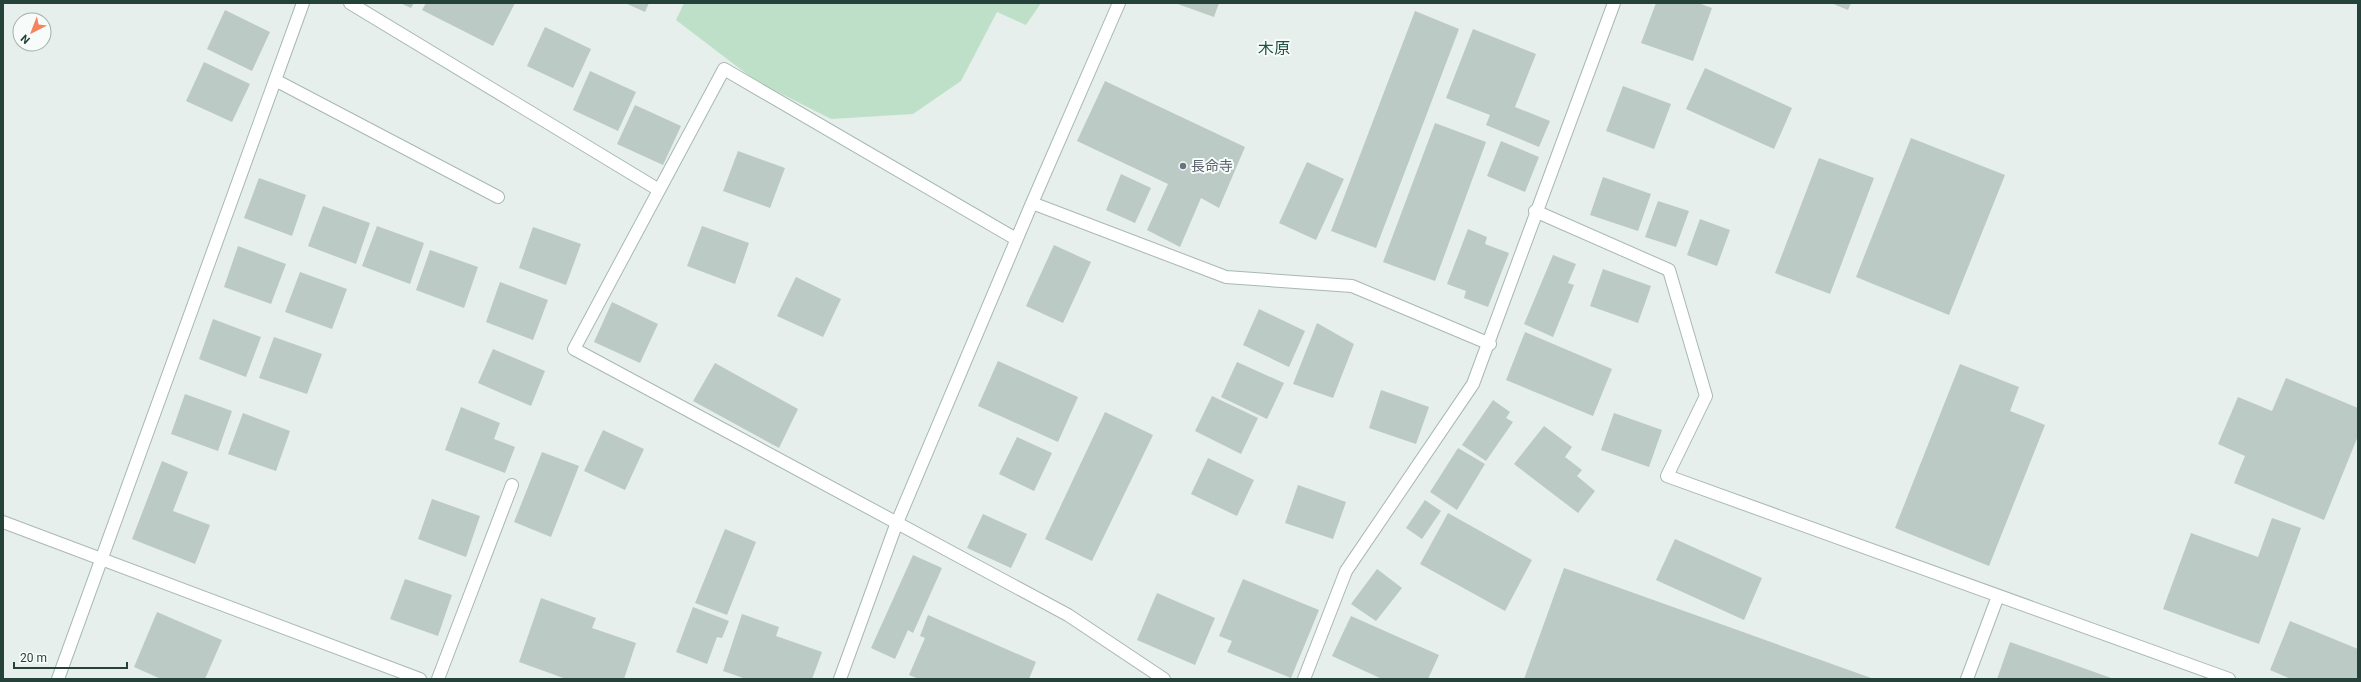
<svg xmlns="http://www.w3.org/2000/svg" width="2361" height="682" font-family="Roboto,'Noto Sans JP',sans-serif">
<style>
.green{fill:#bfe0c8}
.building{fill:#bbcac4}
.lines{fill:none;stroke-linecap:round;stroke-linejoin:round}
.minor-casing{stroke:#a8b8b2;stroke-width:14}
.minor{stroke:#fff;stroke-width:12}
.worship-dot{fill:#6b7280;stroke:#f7fbf9;stroke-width:1.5}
.labels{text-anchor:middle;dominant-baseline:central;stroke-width:4;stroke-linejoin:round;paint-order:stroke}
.worship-label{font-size:14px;fill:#5b616d;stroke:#f7fbf9;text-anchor:start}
.quarter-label{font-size:16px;fill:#1f5548;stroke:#f7fbf9}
</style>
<rect width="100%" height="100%" fill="#e6efeb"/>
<!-- green -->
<path class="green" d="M684,3H1041L1026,25L997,12L961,81L913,114L831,119L756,81L676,20Z"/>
<!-- building -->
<path class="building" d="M400,3H414L411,8Z
M426,3H515L493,46L422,10Z
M625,3H649L645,12Z
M1175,3H1219L1214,17Z
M1656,3H1698L1712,8L1693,61L1641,43Z
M1831,3H1851L1848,10Z
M225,10L270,32L252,71L207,49Z
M1415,11L1459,29L1376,248L1331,231Z
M545,27L591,49L573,88L527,66Z
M1473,29L1536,54L1515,107L1550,121L1539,147L1486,125L1490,115L1446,98Z
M204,62L250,84L232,122L186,101Z
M1705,68L1792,108L1774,149L1686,109Z
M590,71L636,92L618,131L573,110Z
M1105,81L1245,147L1219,208L1201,198L1180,247L1147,230L1168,184L1077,141Z
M1623,86L1671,104L1654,149L1606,131Z
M635,105L681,126L663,165L617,144Z
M1435,123L1486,142L1435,281L1383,262Z
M1911,138L2005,175L1949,315L1856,277Z
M1501,141L1539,157L1525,192L1487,176Z
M738,151L785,168L770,208L723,191Z
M1819,158L1874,178L1830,294L1775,273Z
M1307,162L1344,179L1316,240L1279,223Z
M1121,174L1151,188L1135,223L1106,210Z
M1603,177L1651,194L1638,231L1590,215Z
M259,178L306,195L292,236L244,218Z
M1658,201L1689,211L1676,247L1645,237Z
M323,206L370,223L356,264L308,246Z
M1700,219L1730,230L1717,266L1687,255Z
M377,226L424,243L410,284L362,266Z
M702,226L749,243L735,284L687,266Z
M533,227L581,244L566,285L519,268Z
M1468,229L1487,237L1485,244L1509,253L1488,307L1464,298L1466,291L1447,284Z
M1054,245L1091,262L1063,323L1026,306Z
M238,246L286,264L271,304L224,287Z
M430,250L478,267L464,308L416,290Z
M1553,255L1576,264L1568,283L1574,285L1553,337L1524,324Z
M1603,269L1651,286L1638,323L1590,306Z
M300,272L347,289L332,329L285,312Z
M796,277L841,299L823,337L777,316Z
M500,282L548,300L533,340L486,322Z
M612,302L658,324L640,363L594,342Z
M1259,309L1305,331L1289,367L1243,345Z
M213,319L261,337L246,377L199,359Z
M1317,323L1354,344L1333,398L1293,384Z
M1525,332L1612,369L1593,416L1506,380Z
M274,337L322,354L307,394L259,378Z
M493,349L545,371L531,406L478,383Z
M998,361L1078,397L1058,442L978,406Z
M1237,362L1284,383L1267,419L1221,397Z
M715,363L798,409L779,448L693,401Z
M1960,364L2019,387L2010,411L2045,425L1989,566L1895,528Z
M2286,378L2358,408V436L2324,520L2234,483L2245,456L2218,444L2238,397L2272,411Z
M1381,390L1429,407L1416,444L1369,428Z
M185,394L232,411L218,451L171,434Z
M1212,396L1258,418L1241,454L1195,431Z
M1493,400L1510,412L1506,418L1513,422L1486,461L1462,445Z
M461,407L500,423L494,439L515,447L505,473L445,450Z
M1105,412L1153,435L1092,561L1045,539Z
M243,413L290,431L276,471L228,454Z
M1614,413L1662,430L1649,467L1601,450Z
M1544,426L1572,447L1565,457L1582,470L1577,476L1595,491L1578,513L1514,464Z
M603,430L644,449L625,490L584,471Z
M1017,437L1052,453L1034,491L999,474Z
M1458,448L1485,464L1457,510L1430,492Z
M542,452L579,466L551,537L514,522Z
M1208,458L1254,480L1237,516L1191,494Z
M162,461L188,472L173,511L210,525L195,564L132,539Z
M1298,485L1346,502L1333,539L1285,523Z
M432,499L480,516L466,557L418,539Z
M1425,500L1441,511L1422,539L1406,528Z
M1448,513L1532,560L1505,611L1420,564Z
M983,514L1027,534L1011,568L967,548Z
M2272,518L2301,528L2259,644L2163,609L2191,533L2258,557Z
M725,529L756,542L727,615L695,603Z
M1675,539L1762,578L1744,620L1656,580Z
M913,555L942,568L913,633L908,630L895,659L871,648Z
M1564,568L1874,679H1524Z
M1377,569L1402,588L1376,621L1351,604Z
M405,579L452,595L438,636L390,619Z
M1243,579L1319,610L1291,678L1227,652L1232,641L1219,636Z
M1157,593L1215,618L1195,665L1137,640Z
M541,598L596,618L592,628L636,643L624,679H566L519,662Z
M693,607L729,621L722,638L717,637L707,664L676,652Z
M157,612L222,640L205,679H161L134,667Z
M742,614L779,627L776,636L822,652L812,679H746L723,671Z
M928,615L1036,662L1029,679H919L909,675L925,638L920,636Z
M1351,616L1439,655L1428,679H1382L1332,656Z
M2290,621L2358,649V679H2291L2270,670Z
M2010,642L2114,679H1997Z"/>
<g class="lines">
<!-- minor casing -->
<g class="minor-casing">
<path id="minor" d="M350,3L659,190
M275,80L498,197
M1032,203L1226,277L1352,286L1490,344
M1535,211L1669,270L1706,396L1667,476L2229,679
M1016,239L724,69L574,349L1068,615L1164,679
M3,522L420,679
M58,679L303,3
M438,679L512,485
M840,679L896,525L1032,203L1119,3
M1304,679L1346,571L1473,384L1614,3
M1967,679L1998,596"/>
</g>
<!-- minor -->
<use href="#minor" class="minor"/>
</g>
<!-- markers -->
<circle class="worship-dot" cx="1183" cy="166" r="4"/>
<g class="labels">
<!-- worship labels -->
<g class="worship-label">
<text x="1191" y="166">長命寺</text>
</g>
<!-- quarter labels -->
<g class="quarter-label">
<text x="1274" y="48">木原</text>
</g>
</g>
<!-- border -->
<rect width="2361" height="682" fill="none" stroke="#24423a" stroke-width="8"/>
<!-- north arrow -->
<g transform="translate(32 32) rotate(222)"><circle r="19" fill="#f7fbf9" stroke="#a3b1ad"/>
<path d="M0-3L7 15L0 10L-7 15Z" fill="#f4845f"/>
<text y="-6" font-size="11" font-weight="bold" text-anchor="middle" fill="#24423a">N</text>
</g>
<!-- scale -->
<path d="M14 662v6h113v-6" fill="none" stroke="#24423a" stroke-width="2"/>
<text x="20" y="662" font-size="12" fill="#24423a" stroke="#f7fbf9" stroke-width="3" paint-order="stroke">20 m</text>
</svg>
